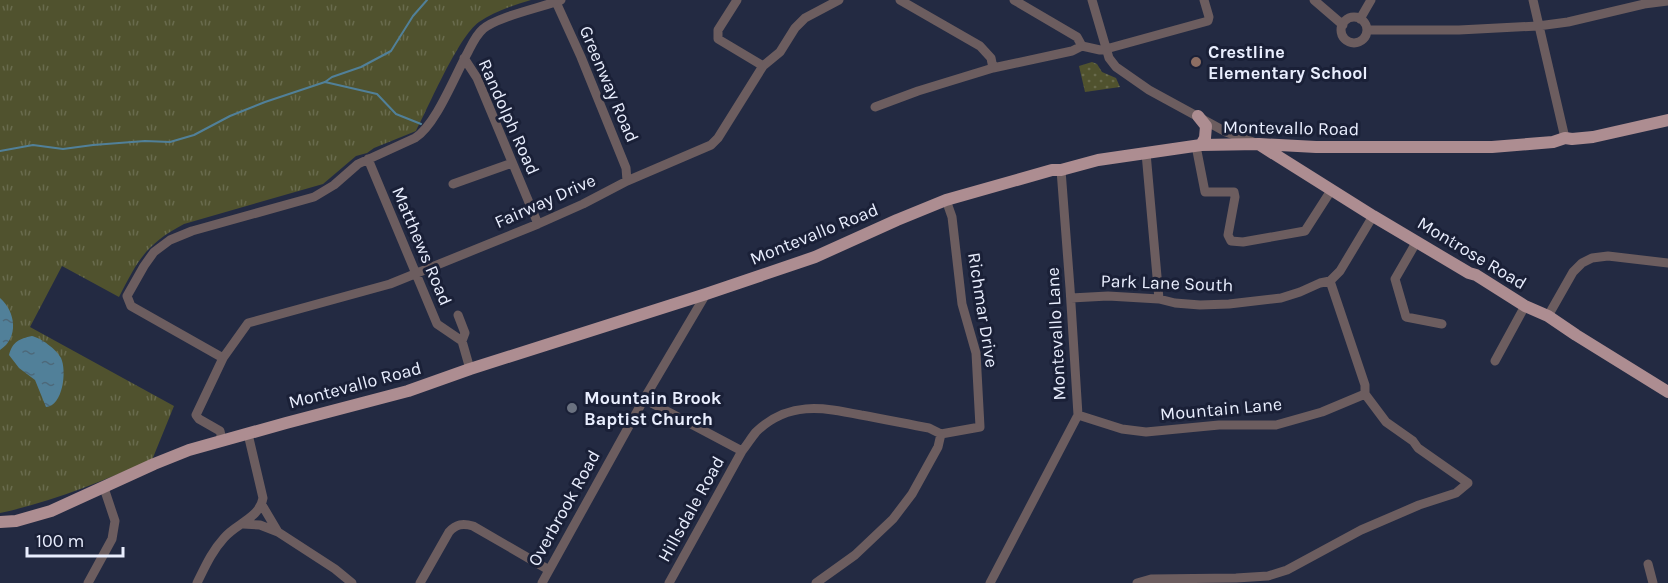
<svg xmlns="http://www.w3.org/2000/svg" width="1668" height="583" font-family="Karla,sans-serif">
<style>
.grass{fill:url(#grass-tufts)}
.park{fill:url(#park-dots)}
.water{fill:url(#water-ripples)}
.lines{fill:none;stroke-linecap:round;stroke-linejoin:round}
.stream{stroke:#518099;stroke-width:2}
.minor{stroke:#6c5d5f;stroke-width:9}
.major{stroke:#ad8d91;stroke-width:12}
.education-dot{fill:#8d6e63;stroke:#1a2037;stroke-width:2}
.worship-dot{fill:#6b7280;stroke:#1a2037;stroke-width:2}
.labels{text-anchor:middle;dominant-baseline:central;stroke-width:6;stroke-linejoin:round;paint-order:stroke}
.poi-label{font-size:18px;font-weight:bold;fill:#e9eefe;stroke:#1a2037;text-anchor:start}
.street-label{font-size:18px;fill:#e9eefe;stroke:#1a2037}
</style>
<defs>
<pattern id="grass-tufts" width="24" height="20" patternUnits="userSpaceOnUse" patternTransform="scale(1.5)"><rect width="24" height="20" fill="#50522e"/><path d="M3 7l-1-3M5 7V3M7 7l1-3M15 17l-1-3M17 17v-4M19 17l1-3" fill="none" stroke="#696b4d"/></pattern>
<pattern id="park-dots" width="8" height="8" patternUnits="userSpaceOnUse" patternTransform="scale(1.5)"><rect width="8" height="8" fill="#50522e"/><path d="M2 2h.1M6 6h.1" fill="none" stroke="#696b4d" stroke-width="1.8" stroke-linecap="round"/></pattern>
<pattern id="water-ripples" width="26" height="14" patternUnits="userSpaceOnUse" patternTransform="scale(1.5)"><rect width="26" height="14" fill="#518099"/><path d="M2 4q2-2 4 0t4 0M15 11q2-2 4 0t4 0" fill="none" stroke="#4d697a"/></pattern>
</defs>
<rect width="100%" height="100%" fill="#232a42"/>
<!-- grass -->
<path class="grass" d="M0,0H531C513,5 494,12 479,22C458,37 429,106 416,131L374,148L367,153L356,156L323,184L184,224C146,244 138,260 119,297L62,266L30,327L174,406L152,460C102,481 52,502 0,513Z"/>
<!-- park -->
<path class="park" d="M1092,62L1097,64L1102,72L1116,78L1120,87L1085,92L1079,66Z"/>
<!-- water -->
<path class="water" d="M0,298C16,312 19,338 0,350Z
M32,336C41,338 56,349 61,358C67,371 63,406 46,407L35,380L19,368L9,355C13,341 19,339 32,336Z"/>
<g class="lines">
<!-- stream -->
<path class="stream" d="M325,82L377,94L396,114L421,124
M0,151L33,145L63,149L93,145L145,141L170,142L194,135L230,116L265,102L325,82L332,77L361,67L391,51L413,16L427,0"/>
<!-- minor -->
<path class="minor" d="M737,0L718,30V39L763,66
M900,0L980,46L991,58L993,68
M1014,0L1077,37L1082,46
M1092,0L1109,58L1116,67L1149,90L1226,132L1253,142
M1314,0L1343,25
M1533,0L1565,138
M556,2L581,57L626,168L627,181
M1341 30a13 13 0 1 1 26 0a13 13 0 1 1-26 0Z
M1360,19L1371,0
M1367,30H1459L1538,26L1568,22L1644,4L1668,1
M464,58L477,78L538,224
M875,107L918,91L993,68L1072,51L1082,46L1100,50L1106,49L1208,21L1209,17L1204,0
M1196,146L1205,192H1234L1235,197L1228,235L1231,241L1243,242L1305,231L1332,189
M1146,153L1159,299
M368,159L437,324L462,341L470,369
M453,184L512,163
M1417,241L1395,279L1406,317L1442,324
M1330,281L1340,271L1373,216
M1071,298L1108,296L1159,299L1175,303L1200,305L1229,304L1281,298L1300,292L1320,283L1330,281
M458,315L465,333L462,341
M1548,316L1573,272L1582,263L1592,258L1608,256L1668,263
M223,358L131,306L127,296L144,266L154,252L170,240L192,231L314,197L334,185L358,164L415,138C436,125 455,75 468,52C472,44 476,35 483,29C496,17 543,7 561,0
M1495,361L1525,306
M644,399L742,451
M1078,415L1122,429L1146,432L1219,425H1276L1322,412L1365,394
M222,440L220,431L199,419L196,415L223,358L248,323L390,284L538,224L583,204L627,181L711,145L718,138L763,66L780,52L795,28L805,18L839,0
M262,505L278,532L335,569L352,583
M243,524L260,525L278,532
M1648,564L1653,583
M88,583L112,539L115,521L104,488
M197,583C205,567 212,551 224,538C235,524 260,518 263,498L248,434
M420,583L449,532C456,524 463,523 473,526L549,570
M542,583L644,399L706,294
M669,583L742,451C747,445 751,438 756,432C788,401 822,407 861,415C884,419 907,424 929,428L941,434L980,427L976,353L962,304L952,217L946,200
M816,583L855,555L893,519L912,494L938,447L941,434
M990,583L1078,415L1070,288L1061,170
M1137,583L1151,579L1236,578L1268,576L1287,570L1361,530L1419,505L1456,493L1468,483L1418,448L1413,441L1386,422L1365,394V385L1330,281"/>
<!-- major -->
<path class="major" d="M1198,116L1206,126L1205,138L1201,145
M1260,145L1373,216L1469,273L1476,275L1525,306L1548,316L1576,335L1668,392
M0,522L16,521L51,511L154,464L189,450L286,423L408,391L470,369L706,294L815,257L897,220L946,200L1052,170H1061L1098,160L1201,145L1259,144L1316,147H1492L1553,142L1565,138L1572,139L1593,137L1668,120"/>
</g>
<!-- markers -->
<circle class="education-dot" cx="1196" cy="62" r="6"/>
<circle class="worship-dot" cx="572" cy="408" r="6"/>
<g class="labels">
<!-- poi labels -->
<g class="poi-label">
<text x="1208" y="52">Crestline<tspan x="1208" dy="21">Elementary School</tspan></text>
<text x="584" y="398">Mountain Brook<tspan x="584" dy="21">Baptist Church</tspan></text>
</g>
<!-- street labels -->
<g class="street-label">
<text transform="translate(609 84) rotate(67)">Greenway Road</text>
<text transform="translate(509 117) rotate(66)">Randolph Road</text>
<text transform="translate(1291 128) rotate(1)">Montevallo Road</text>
<text transform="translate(545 201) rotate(-24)">Fairway Drive</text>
<text transform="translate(814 234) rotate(-22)">Montevallo Road</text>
<text transform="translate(422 246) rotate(67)">Matthews Road</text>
<text transform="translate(1472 253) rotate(31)">Montrose Road</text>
<text transform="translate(1167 283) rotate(2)">Park Lane South</text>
<text transform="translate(983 310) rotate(81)">Richmar Drive</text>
<text transform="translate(1056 334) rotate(-93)">Montevallo Lane</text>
<text transform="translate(355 385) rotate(-15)">Montevallo Road</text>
<text transform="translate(1221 409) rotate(-5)">Mountain Lane</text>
<text transform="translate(564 508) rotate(-61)">Overbrook Road</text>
<text transform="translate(691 509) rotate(-61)">Hillsdale Road</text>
</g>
</g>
<!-- scale -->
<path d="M27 547v9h96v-9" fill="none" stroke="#e9eefe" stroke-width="3"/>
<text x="36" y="547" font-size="18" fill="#e9eefe" stroke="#1a2037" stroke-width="4.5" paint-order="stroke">100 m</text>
</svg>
